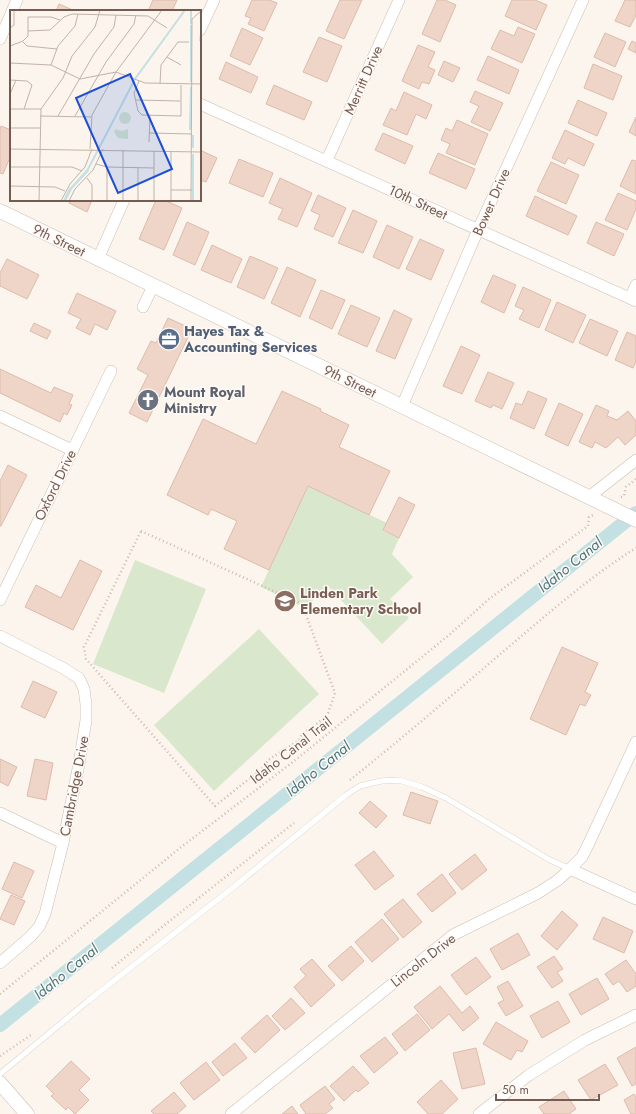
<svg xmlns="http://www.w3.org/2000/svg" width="636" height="1114" font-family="Jost,sans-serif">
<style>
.green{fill:#d9e8cc}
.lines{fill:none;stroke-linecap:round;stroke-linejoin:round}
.canal{stroke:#c3e0e3;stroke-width:14}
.building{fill:#eed5c8;stroke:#debbaa}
.service-casing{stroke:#cdbdb3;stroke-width:6}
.minor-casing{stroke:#cdbdb3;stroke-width:12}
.tertiary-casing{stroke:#cdbdb3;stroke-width:15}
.path{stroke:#d3b8aa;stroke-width:2.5;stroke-dasharray:1 3;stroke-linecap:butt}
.service{stroke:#fff;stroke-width:5.5}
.minor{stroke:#fff;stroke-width:11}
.tertiary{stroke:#fff;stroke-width:14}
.labels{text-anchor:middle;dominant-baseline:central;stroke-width:3;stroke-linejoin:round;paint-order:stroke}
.street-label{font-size:14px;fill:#755c52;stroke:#fef9f4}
.service-label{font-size:14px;font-weight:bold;fill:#4e5e75;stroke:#fef9f4;text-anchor:start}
.worship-label{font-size:14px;font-weight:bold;fill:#5b616d;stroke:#fef9f4;text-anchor:start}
.education-label{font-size:14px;font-weight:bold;fill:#785e54;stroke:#fef9f4;text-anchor:start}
.water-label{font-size:15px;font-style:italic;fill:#4a777e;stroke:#fef9f4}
.inset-river{fill:none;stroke:#c3e0e3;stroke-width:2}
.inset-road{fill:none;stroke:#c1b3aa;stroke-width:1}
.view{fill:#1d4ed8;fill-opacity:0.15;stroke:#1d4ed8;stroke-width:2}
.inset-edge{fill:none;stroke:#755c52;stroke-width:2}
</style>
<rect width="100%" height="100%" fill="#fbf5ed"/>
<!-- green -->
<path class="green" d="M308,486L387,523L383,531L399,538L392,554L413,577L390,599L409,618L382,644L328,586L305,608L261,587Z
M135,560L206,589L164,693L93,664Z
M259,629L319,694L214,791L154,725Z"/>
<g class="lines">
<!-- canal -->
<path class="canal" d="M0,1025L636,513"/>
</g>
<!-- building -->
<path class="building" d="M153,0H177L172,11H148Z
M252,0H269L277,3L264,31L248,24L251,18L245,16Z
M340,0H362L344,39L326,31Z
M437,0H445L456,5L440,42L422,34Z
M512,0H535L547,5L536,30L505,16Z
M625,0H636V15L630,27L615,21Z
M59,4L75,11H56Z
M518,27L535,34L522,63L491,49L500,30L514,36Z
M242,28L263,38L250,65L230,56Z
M605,33L626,42L615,67L594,57Z
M319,37L342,46L327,82L303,72Z
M632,41L636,43V53L628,49Z
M418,45L435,52L428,67L435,70L429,84L422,82L419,89L402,81Z
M488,56L519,70L509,94L477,80Z
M444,61L460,68L453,82L438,75Z
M226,62L258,77L251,93L219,79Z
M593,64L622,76L613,100L584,88Z
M274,85L312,102L304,120L266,104Z
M475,91L503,103L490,131L471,122L479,106L470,102Z
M404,92L432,105L426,119L416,114L407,135L383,125L391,108L396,111Z
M578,100L607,113L597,136L568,123Z
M636,117V136L629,132Z
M457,120L488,134L475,165L446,153L450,144L441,140L446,128L452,131Z
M1,126L11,130V155L3,174L0,173V129Z
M565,130L594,144L584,166L568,158L565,164L552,158Z
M383,133L413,146L405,164L375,150Z
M200,150L217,158L206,182L200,180Z
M438,153L475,169L466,189L429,173Z
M239,159L273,173L263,197L229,183Z
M632,160L636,161V194L620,186Z
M551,162L579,175L566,204L537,191Z
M280,178L312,193L297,227L278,219L283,209L269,203Z
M618,193L636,201V209L627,230L605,220Z
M318,195L346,208L333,237L314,229L320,215L311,211Z
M535,196L577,216L568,235L526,216Z
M70,200H92L87,212L69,203Z
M156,200H164L182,208L164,250L139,239Z
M353,210L377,221L363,253L338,243Z
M187,222L209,232L195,265L173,255Z
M596,222L624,234L614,256L587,243Z
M387,225L413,237L399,269L373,257Z
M420,239L444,250L431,280L406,269Z
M212,245L242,259L231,283L201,270Z
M250,256L278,268L264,299L237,287Z
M7,259L39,275L27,299L0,286V273Z
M287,267L316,280L300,317L271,303Z
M493,275L516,285L504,313L481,302Z
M523,287L551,300L539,328L519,319L524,310L515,306Z
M321,290L345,300L332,329L309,318Z
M77,293L116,311L107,330L95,324L90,335L76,328L81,319L68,313Z
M557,302L586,315L573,343L545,330Z
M351,305L380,318L367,347L338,334Z
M394,310L412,319L395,359L376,351Z
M168,318L192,329L147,422L129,413L148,375L137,369L151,341L156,343Z
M590,319L618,331L607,356L579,343Z
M34,323L51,331L47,339L30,331Z
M627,332L636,336V362L633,368L615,360Z
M461,346L480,355L462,394L443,386Z
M0,369L51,393L54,387L73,395L69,404L72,405L67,415L64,413L60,422L0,393Z
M488,372L514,383L502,409L493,405L491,408L475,401Z
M282,391L321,409L320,411L349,425L339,447L390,471L369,515L308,486L269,570L224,549L237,521L211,509L208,515L167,495L203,419L256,444Z
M528,391L547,399L534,429L510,418L516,403L522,405Z
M559,403L583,414L568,446L545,435Z
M596,405L609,411L607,416L617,420L628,411L636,421V435L625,445L618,437L606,448L595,442L592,448L579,442Z
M8,465L27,475L1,526H0V481Z
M399,497L415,505L399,538L383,530Z
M80,560L102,571L73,630L25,607L36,585L61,598Z
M562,647L598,663L585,692L591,695L585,706L580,704L566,735L530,719Z
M33,681L57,692L45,718L21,707Z
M0,759L17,767L8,786L0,782Z
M35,759L53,763L46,800L27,796Z
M411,792L438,801L430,824L403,815Z
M370,801L387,816L376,828L359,813Z
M374,851L394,876L375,890L355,865Z
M475,854L487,870L462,890L449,874Z
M14,862L34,871L22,898L2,889Z
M442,874L456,893L432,912L417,894Z
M11,895L25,901L14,925L0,919Z
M403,899L422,922L403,938L384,914Z
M562,911L578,925L557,950L541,936Z
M603,917L633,931L624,953L593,939Z
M382,919L399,939L372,962L355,942Z
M518,933L530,955L502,970L490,949Z
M351,946L364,961L342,981L328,966Z
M554,956L563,969L557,972L563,981L552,988L537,967Z
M476,957L491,977L466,995L451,975Z
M312,959L335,985L311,1007L294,987L306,976L300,969Z
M626,960L636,974V986L627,992L619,981L613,985L605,974Z
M597,978L609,999L581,1015L569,994Z
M508,981L523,1006L506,1016L498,1003L504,1000L497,987Z
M440,986L462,1013L470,1006L479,1018L463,1031L449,1014L432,1029L414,1007Z
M291,998L305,1013L285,1030L272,1016Z
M558,1001L570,1022L542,1038L530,1016Z
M417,1014L430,1030L405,1051L392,1034Z
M267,1015L280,1030L255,1053L241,1038Z
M496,1022L528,1041L522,1052L517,1050L511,1060L483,1044Z
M385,1037L398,1053L374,1073L360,1056Z
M235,1043L247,1058L223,1076L212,1062Z
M636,1047V1084L632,1086L617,1058Z
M476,1048L485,1084L462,1089L453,1053Z
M71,1061L90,1079L79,1090L89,1100L75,1114L68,1107L66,1110L51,1096L54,1094L46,1086Z
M206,1062L220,1080L194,1100L180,1083Z
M605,1064L618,1085L591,1100L578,1080Z
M353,1066L369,1083L358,1092L356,1090L344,1101L330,1086Z
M441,1080L458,1099L442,1114H428L417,1102Z
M325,1086L335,1099L329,1104L333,1108L325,1114H306L300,1105Z
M564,1091L576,1109L569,1114H544L539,1107Z
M174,1092L186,1106L177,1114H154L151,1111Z
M634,1094L636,1097V1114H631L624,1100Z
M292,1106L298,1114H282Z"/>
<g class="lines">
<!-- service casing -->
<g class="service-casing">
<path id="service" d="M0,1074L88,1001L235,886L346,795L360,786L381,781L399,780L422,787L446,798L548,859L570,869"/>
</g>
<!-- minor casing -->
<g class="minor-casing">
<path id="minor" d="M12,11L17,0
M200,30L214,0
M0,39L11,14
M200,104L636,301
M327,160L399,0
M98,259L124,200
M630,298L636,285
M143,307L153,286
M402,406L478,230L583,0
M0,416L72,450
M589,497L636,460
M0,600L111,371
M0,636L63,668L79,678L84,689L86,704V720L79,764L63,843L45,914L39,927L30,937L0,963
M0,813L63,843
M570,869L636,899
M231,1114L453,935L538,893L558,880L570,869L582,857L588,845L636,742
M479,1114L529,1075L585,1040L636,1015"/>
</g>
<!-- tertiary casing -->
<g class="tertiary-casing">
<path id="tertiary" d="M0,211L636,520
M0,1083L27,1114"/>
</g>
<!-- path -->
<path class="path" d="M621,497L624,496L626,487L636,479
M141,531L302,604L335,693L328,713L322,720L302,734L298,741L268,760L264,767L215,806L86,659L84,647Z
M350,780C405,736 458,690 511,645C551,611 591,576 636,548
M112,968L162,927L294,823
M0,994L180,848L298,758L449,635L489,599L588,526L589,517L593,515
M0,1056L31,1035"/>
<!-- service -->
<use href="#service" class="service"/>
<!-- minor -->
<use href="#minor" class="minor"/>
<!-- tertiary -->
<use href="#tertiary" class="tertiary"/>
</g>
<!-- icons -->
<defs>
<g id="office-disc" transform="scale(1.15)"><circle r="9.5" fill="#5c6f8a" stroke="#fef9f4"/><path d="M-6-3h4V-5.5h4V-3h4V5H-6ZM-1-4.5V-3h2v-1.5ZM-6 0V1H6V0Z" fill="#fff"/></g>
<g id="church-disc" transform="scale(1.15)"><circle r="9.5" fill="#6b7280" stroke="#fef9f4"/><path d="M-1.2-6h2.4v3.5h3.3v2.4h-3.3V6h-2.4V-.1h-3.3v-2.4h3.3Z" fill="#fff"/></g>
<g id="school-disc" transform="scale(1.15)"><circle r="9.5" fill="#8d6e63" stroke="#fef9f4"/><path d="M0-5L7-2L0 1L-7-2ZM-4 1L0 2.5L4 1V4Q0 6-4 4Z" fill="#fff"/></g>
</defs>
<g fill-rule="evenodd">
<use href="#office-disc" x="169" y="339"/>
<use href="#church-disc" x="148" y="400"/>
<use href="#school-disc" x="285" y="601"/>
</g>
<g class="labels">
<!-- street labels -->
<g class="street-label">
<text transform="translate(363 80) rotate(-66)">Merritt Drive</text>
<text transform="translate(418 202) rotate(25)">10th Street</text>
<text transform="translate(491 202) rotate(-66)">Bower Drive</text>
<text transform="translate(59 240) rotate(26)">9th Street</text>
<text transform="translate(350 381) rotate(26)">9th Street</text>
<text transform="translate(55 485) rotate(-64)">Oxford Drive</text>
<text transform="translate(291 750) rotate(-38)">Idaho Canal Trail</text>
<text transform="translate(74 786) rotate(-79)">Cambridge Drive</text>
<text transform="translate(423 960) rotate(-38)">Lincoln Drive</text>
</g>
<!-- service labels -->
<g class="service-label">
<text x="184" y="331">Hayes Tax &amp;<tspan x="184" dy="16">Accounting Services</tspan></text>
</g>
<!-- worship labels -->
<g class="worship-label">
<text x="164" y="392">Mount Royal<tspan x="164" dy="16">Ministry</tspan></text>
</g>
<!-- education labels -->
<g class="education-label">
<text x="300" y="593">Linden Park<tspan x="300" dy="16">Elementary School</tspan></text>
</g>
<!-- water labels -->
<g class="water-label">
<text transform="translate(570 565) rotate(-39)">Idaho Canal</text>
<text transform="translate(318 769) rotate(-39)">Idaho Canal</text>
<text transform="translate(66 972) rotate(-39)">Idaho Canal</text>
</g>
</g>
<!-- overview -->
<g transform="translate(10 10)">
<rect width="191" height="191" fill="#fbf5ed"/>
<path d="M109 108a6 6 0 1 1 12 0a6 6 0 1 1-12 0ZM105,119L112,121L118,119V129L108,128L104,122Z" fill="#d9e8cc"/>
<path d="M76,160L79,161L62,179L56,191H53L58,180Z" fill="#c3e0e3"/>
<path class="inset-river" d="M181,0V14M181,72V15M180,120L181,77M183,138V125M76,163L125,69L175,0M183,191V144"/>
<path class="inset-road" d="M0,18L4,15V0M18,21L40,20L54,7L62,4L138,6L157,18M190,31L191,17M13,32L17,36L47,39M0,36L13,31L18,26V7H41L50,10M157,47L171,55M0,53L41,55L70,69L106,62L135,73L191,74M41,55L48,36L65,16L68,4M0,70L17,71L22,75L14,99M129,71L124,83L128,101L132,105L171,106V75M150,74L151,55L168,32H179M0,84L6,70M126,90L170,91M0,99H31M30,106L81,107M48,106L84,44L104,17L106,5M65,106L96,52L124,14L126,5M0,118H30M139,123L182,124M139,132L140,105M0,139L191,142M80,139L82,105L106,62L152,0M86,154L97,157L144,158M0,157H62L72,161M77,168L82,175V191M0,176L45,177L55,181M161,180H182M29,191L31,99L53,68L62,46L85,17L90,0M51,191L60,174L75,157L82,139M59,191L65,179L83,160L93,139M97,191V158M113,191V140M128,191V158M144,191V141M161,191V141M181,191L182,9L191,1"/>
<path class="view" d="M120,64L162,159L108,183L66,88Z"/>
<rect width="191" height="191" class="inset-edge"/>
</g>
<!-- scale -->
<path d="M496 1094v6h103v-6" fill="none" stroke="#755c52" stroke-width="2"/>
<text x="502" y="1094" font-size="12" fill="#755c52" stroke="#fef9f4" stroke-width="3" paint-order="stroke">50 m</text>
</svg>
